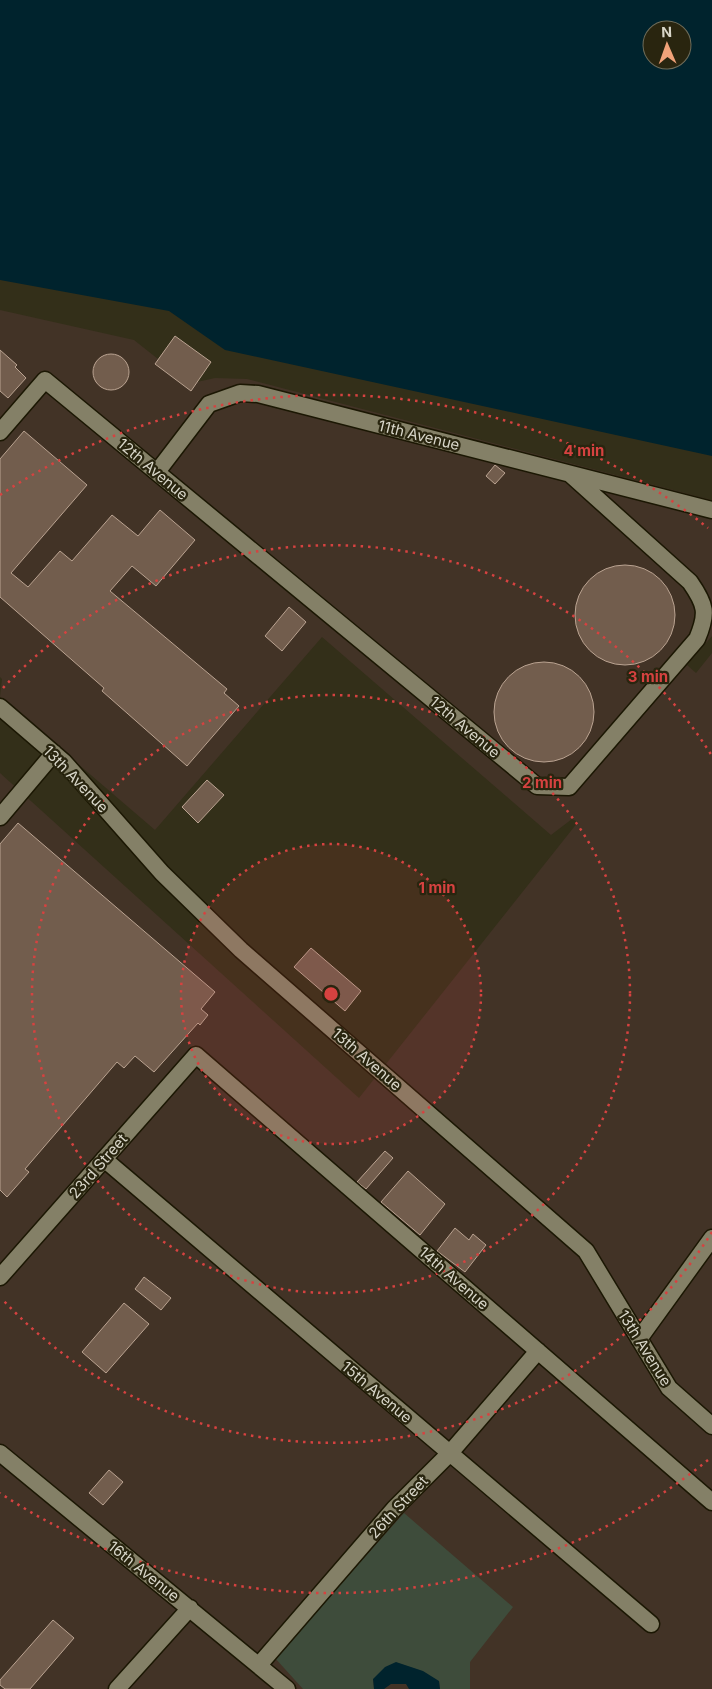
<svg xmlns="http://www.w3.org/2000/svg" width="712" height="1689" font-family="Inter,sans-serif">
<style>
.industrial{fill:#423326}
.green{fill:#3e4c3b}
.water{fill:#00232d;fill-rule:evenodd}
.building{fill:#725d4d;stroke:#baa391}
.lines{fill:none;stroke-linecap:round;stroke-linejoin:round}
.minor-casing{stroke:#1b1703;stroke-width:19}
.minor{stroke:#848067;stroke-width:16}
.ring{fill:none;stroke:#d64240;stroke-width:2.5;stroke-dasharray:2.5 5}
.labels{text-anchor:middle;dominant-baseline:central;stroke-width:4.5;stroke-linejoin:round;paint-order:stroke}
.street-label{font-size:15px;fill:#d8d6c9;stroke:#29250f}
.centre{fill:#d64240;stroke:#29250f;stroke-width:2.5}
.ring-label{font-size:15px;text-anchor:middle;font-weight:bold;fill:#d64240;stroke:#29250f;stroke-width:4.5;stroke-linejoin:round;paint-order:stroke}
</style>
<rect width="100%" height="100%" fill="#332f19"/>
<!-- industrial -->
<path class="industrial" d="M0,310L134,340L158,359L175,336L211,362L197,382L215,378L247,379L712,500V636L687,665L696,673L712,653V1689H0V773L359,1098L578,822L572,819L551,835L322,637L155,830L0,697L2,679L0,677Z"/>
<!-- green -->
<path class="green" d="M404,1513L513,1607L470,1662V1689H440L439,1681L373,1679L374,1689H303L275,1658Z"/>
<!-- water -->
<path class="water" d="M0,0H712V456L225,350L169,311L0,280ZM652,30H682V60H652Z
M396,1662L423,1671L439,1681L440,1689H409L406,1684H391L384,1689H374L373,1679L385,1667Z"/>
<!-- building -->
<path class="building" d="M175,336L211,362L191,391L155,364Z
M0,350L17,365L15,367L26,378L8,398L0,391Z
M93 372a18 18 0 1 1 36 0a18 18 0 1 1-36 0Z
M24,431L87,485L11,573L28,587L60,551L72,561L112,515L138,536L160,510L195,540L156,586L132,566L110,591L227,689L224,693L239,706L187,766L102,691L104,688L0,597V459Z
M495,465L505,473L495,484L486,476Z
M575 615a50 50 0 1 1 100 0a50 50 0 1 1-100 0Z
M289,607L306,622L282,651L265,636Z
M494 712a50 50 0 1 1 100 0a50 50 0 1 1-100 0Z
M207,780L224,795L198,823L182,807Z
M18,823L215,992L201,1009L208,1015L200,1025L198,1023L154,1072L135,1056L124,1068L117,1062L25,1169L29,1172L7,1197L0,1190V844Z
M311,948L361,991L345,1011L294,967Z
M385,1151L393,1158L366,1189L357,1182Z
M408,1171L445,1204L420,1235L381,1202Z
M455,1228L469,1240L473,1234L486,1245L465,1272L437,1251Z
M144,1277L171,1298L161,1310L135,1289Z
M124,1303L149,1324L106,1373L82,1352Z
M109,1470L123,1482L103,1505L89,1493Z
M53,1620L74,1638L30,1689H5L0,1685V1680Z"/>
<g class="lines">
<!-- minor casing -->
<g class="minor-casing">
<path id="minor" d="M0,432L45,380L537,786L569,787L697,639C708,613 706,605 690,582L570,474
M157,472L209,404L240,393L258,394L712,510
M0,707L64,762L162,873L241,950L586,1251L669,1388L712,1426
M0,817L54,753
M104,1159L651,1624
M0,1277L196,1055L712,1502
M639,1339L712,1238
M0,1453L287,1689
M259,1665L394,1509L450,1453L538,1351
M117,1689L190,1608"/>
</g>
<!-- minor -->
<use href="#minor" class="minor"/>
</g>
<!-- distance rings -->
<circle cx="331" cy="994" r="150" fill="#d64240" fill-opacity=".12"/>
<g class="ring">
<circle cx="331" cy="994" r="150"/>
<circle cx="331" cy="994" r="299"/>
<path d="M712 1232A449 449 0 0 1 3 1300M3 688A449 449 0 0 1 712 756"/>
<path d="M708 1460A599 599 0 0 1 0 1493M0 495A599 599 0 0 1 708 528"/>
</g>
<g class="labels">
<!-- street labels -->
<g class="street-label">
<text transform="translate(419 435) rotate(14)">11th Avenue</text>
<text transform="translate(153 469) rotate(40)">12th Avenue</text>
<text transform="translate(465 727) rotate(40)">12th Avenue</text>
<text transform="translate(76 779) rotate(46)">13th Avenue</text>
<text transform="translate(367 1059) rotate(41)">13th Avenue</text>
<text transform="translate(98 1166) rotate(-49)">23rd Street</text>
<text transform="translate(454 1278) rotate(41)">14th Avenue</text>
<text transform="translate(645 1348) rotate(58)">13th Avenue</text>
<text transform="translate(377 1392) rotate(40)">15th Avenue</text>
<text transform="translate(398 1507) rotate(-47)">26th Street</text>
<text transform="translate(144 1571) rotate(39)">16th Avenue</text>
</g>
</g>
<circle cx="331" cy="994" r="8" class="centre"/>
<g class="ring-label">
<text x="584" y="456">4 min</text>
<text x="648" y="682">3 min</text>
<text x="542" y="788">2 min</text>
<text x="437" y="893">1 min</text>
</g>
<!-- north arrow -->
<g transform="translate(667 45) rotate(358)"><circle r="24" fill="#29250f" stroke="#6f6c59"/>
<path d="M0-4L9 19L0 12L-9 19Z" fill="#f0a279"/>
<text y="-8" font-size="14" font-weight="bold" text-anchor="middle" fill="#d8d6c9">N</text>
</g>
</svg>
